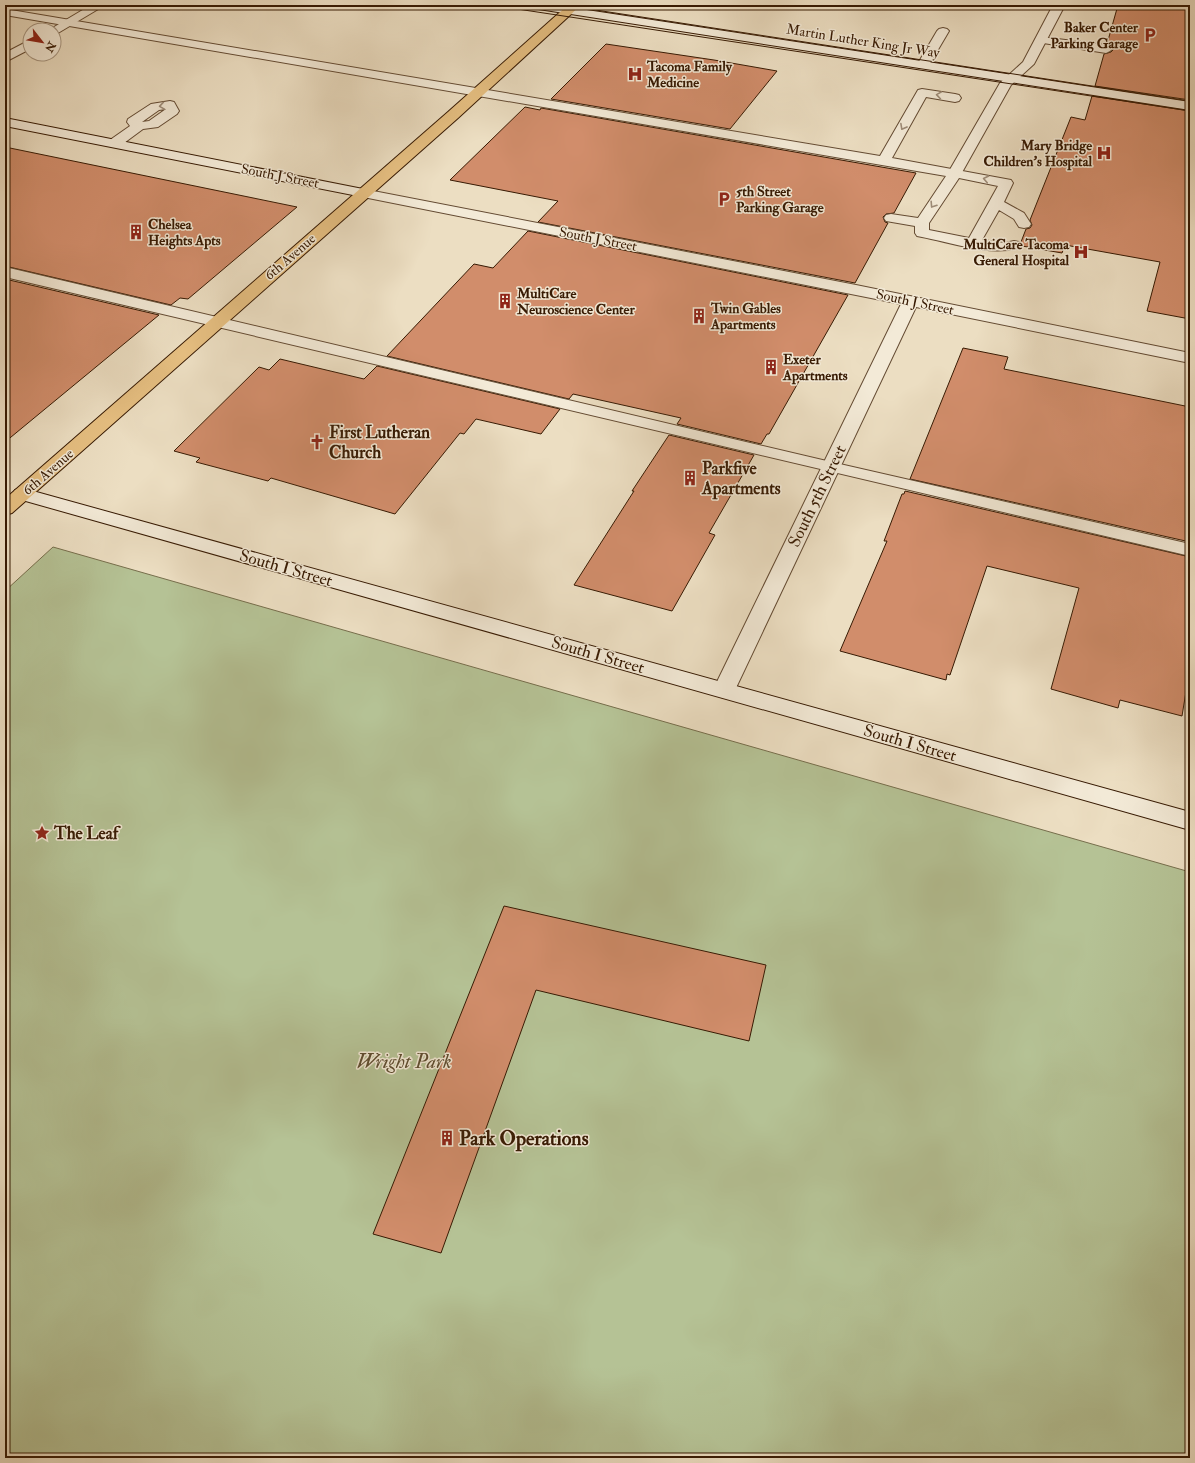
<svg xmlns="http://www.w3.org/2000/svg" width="1195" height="1463" font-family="'IM FELL Double Pica',serif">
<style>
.green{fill:#b5c295;stroke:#766e4c}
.building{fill:#d18d6b;stroke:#371a03}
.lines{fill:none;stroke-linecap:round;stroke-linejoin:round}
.lane-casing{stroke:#644b33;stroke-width:2}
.street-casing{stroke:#644b33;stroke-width:2}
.secondary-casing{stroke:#371a03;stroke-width:2}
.primary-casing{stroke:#371a03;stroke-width:2}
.lane{fill:#f3ead7;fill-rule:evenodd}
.street{fill:#f3ead7;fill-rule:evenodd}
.secondary{fill:#f3ead7;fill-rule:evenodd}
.primary{fill:#e6bf81;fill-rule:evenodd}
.tram{stroke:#371a03;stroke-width:1}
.oneway{stroke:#9e8c78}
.labels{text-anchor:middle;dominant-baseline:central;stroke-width:3;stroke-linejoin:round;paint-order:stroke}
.far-poi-label{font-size:14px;font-weight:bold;fill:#371a03;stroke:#f3ead7;text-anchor:start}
.far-street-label{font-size:14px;fill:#371a03;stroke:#f3ead7}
.poi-label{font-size:17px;font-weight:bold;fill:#371a03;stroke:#f3ead7;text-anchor:start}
.street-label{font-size:17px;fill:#371a03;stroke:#f3ead7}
.near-park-label{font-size:20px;font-style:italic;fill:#5d4c2f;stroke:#f3ead7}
.near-poi-label{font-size:20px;font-weight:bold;fill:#371a03;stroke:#f3ead7;text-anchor:start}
</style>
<rect width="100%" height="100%" fill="#ecdec2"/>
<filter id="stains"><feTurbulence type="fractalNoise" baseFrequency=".005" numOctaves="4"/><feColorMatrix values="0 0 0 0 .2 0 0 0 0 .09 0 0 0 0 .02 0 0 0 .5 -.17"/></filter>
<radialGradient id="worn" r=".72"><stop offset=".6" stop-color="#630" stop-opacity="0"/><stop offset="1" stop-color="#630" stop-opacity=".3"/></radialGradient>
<!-- green -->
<path class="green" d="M53,547L1190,872V1458H5V591Z"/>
<!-- building -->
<path class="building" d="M1118,5H1190V100L1095,86L1104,54L1111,52L1114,49L1107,44Z
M606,44L714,60L777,71L730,129L551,99Z
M1092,96L1190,111V319L1147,311L1160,262L1065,245L1062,253L1022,246L1021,242L1026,229L1030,228L1032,225L1030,220L1071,117L1085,120Z
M525,107L540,110L541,108L916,173L894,213L886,214L883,217L885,222L888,223L855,283L538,222L558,201L450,180Z
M5,147L297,207L188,299L180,298L171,305L5,266Z
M528,231L848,295L769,434H767L761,444L677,424L681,418L573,394L569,399L387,356L474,264L493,268Z
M5,279L159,315L5,442Z
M963,348L1008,357L1004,369L1190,407V542L910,479Z
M280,359L364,379L377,366L560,409L541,434L476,419L464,434L460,433L395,514L271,478L268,481L196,462L200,458L174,451L259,367L269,370Z
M669,435L754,455L709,533L715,535L672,611L574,585L634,491H632Z
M905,491L1190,557V667L1182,716L1120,700L1118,708L1051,689L1079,588L987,566L950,675L947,674L946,680L840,651L887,541H884L902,494H904Z
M504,906L766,965L749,1041L536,990L441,1253L373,1234Z"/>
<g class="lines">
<!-- lane casing -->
<g class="lane-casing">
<path id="lane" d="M5,9L880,156L918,90L922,89L955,94L959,95L961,98L959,101L955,102L926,97L892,158L1011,180L1013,183L1004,202L1024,213L1031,224L1029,227L1024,228L1019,227L1014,219L999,210L982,240L1005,243L1014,241L1019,242L1021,245L1019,248C988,256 953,243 922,237L917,236L915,233V226L886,221L884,218L886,215L891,214L918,218L946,176L5,15ZM959,178L998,186L969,238L929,230V223Z
M943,28L947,29L949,31L929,65L927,68H919L917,65L937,31L939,29Z
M1041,37L1106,45L1110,47L1112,49L1110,51L1106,53L1037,42L1035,40L1037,38Z
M170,101L174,102L179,111L177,114L158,127L143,129L120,146H110L108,143L110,140L130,126L127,122L128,119L151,104ZM166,109L149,121L142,122L159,110Z
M5,267L831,462L1190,544V556L5,277Z"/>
</g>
<!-- street casing -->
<g class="street-casing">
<path id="street" d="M91,5H105L58,33L54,34V30H49Z
M1053,5H1065L1034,64L1011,85L960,176H950L948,173L1000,83L1023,62Z
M30,40V49L5,62V53Z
M363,189L856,285L1190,353V363L916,307L735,690L732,695L724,698L716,695L713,690L901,304L358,196L356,193L358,190Z"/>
</g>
<!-- secondary casing -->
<g class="secondary-casing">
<path id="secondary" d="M526,5H554L1190,102V110L532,8Z
M5,118L363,189L368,190L370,193L368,196L363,197L5,126Z
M22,488L1190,812V830L15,498L13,494L15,490Z"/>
</g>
<!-- primary casing -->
<g class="primary-casing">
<path id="primary" d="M568,5H581L458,118L12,513L5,515V499L448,112Z"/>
</g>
<!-- lane -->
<use href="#lane" class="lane"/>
<!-- street -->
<use href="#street" class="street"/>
<!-- secondary -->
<use href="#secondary" class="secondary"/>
<!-- primary -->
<use href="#primary" class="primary"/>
<!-- tram -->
<path class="tram" d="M491,5L1190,111
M563,5L1190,101"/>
</g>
<!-- one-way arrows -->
<defs><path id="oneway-chevron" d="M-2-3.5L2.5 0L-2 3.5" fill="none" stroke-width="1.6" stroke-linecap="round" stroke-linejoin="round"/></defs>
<g class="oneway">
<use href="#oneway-chevron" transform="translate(939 95) rotate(-171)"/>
<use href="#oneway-chevron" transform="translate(162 106) rotate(171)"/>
<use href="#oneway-chevron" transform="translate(903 127) rotate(119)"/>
<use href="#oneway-chevron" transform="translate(986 179) rotate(-168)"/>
<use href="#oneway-chevron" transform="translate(933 205) rotate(123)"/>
</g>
<!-- icons -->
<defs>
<g id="parking-bare" transform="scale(1.2)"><path d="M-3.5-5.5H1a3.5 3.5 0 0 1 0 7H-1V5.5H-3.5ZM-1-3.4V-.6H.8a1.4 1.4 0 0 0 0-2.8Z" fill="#8f2418" stroke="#f3ead7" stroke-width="2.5" paint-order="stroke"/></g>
<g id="hospital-bare" transform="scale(1.2)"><path d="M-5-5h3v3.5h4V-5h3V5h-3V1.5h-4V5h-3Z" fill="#8f2418" stroke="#f3ead7" stroke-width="2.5" paint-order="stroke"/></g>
<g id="building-bare" transform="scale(1.2)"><path d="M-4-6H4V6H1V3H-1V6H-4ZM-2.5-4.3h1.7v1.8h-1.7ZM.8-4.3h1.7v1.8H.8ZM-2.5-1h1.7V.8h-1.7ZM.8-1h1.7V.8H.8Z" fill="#8f2418" stroke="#f3ead7" stroke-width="2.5" paint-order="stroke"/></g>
<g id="church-bare" transform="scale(1.2)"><path d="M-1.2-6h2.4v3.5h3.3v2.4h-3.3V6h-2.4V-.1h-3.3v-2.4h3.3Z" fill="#8f2418" stroke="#f3ead7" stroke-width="2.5" paint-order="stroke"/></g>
<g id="sight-bare" transform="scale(1.2)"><path d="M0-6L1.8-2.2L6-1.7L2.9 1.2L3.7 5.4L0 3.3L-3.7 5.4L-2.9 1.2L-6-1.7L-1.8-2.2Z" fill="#8f2418" stroke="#f3ead7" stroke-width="2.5" paint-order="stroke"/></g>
</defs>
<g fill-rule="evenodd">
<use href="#parking-bare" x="1150" y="35"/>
<use href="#hospital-bare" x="635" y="74"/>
<use href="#hospital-bare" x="1104" y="153"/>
<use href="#parking-bare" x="724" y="199"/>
<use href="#building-bare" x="136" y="232"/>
<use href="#hospital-bare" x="1081" y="252"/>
<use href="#building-bare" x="505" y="301"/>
<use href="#building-bare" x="699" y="316"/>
<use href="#building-bare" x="771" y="367"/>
<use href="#church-bare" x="317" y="442"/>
<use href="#building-bare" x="690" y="478"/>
<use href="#sight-bare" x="42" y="833"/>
<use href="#building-bare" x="447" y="1138"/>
</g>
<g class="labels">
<!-- far-poi labels -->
<g class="far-poi-label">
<text x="1138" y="27" text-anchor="end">Baker Center<tspan x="1138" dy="16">Parking Garage</tspan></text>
<text x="647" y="66">Tacoma Family<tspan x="647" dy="16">Medicine</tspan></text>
<text x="1092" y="145" text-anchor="end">Mary Bridge<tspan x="1092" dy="16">Children's Hospital</tspan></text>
<text x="736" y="191">5th Street<tspan x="736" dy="16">Parking Garage</tspan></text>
<text x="148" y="224">Chelsea<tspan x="148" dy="16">Heights Apts</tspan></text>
<text x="1069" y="244" text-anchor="end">MultiCare Tacoma<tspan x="1069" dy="16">General Hospital</tspan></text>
<text x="517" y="293">MultiCare<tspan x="517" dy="16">Neuroscience Center</tspan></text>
<text x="711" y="308">Twin Gables<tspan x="711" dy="16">Apartments</tspan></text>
<text x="783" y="359">Exeter<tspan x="783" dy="16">Apartments</tspan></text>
</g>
<!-- far-street labels -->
<g class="far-street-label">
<text transform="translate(863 41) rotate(9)">Martin Luther King Jr Way</text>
<text transform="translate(280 176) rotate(11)">South J Street</text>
<text transform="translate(598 239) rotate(11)">South J Street</text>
<text transform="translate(290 257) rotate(-41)">6th Avenue</text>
<text transform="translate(915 302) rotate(12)">South J Street</text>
<text transform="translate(48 472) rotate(-41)">6th Avenue</text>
</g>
<!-- poi labels -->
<g class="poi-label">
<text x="329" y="432">First Lutheran<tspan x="329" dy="20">Church</tspan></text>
<text x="702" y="468">Parkfive<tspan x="702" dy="20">Apartments</tspan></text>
<text x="54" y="833">The Leaf</text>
</g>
<!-- street labels -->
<g class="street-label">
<text transform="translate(817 496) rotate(-64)">South 5th Street</text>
<text transform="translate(286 568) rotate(16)">South I Street</text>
<text transform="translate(598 655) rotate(16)">South I Street</text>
<text transform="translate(910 743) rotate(16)">South I Street</text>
</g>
<!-- near-park labels -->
<g class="near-park-label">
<text x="404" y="1061">Wright Park</text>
</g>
<!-- near-poi labels -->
<g class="near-poi-label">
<text x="459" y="1138">Park Operations</text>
</g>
</g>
<!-- margin -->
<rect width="1195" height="1463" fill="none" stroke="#ecdec2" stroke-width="20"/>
<rect x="6" y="6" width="1183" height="1451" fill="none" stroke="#371a03" stroke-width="2"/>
<rect x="10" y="10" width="1175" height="1443" fill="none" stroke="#371a03"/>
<!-- north arrow -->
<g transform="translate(42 42) rotate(121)"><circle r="19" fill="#f3ead7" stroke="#a89782"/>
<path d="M0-3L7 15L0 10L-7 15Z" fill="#8f2418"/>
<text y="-6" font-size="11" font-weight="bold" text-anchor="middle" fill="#371a03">N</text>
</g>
<rect width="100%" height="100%" filter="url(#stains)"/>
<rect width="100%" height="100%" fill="url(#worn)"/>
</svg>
